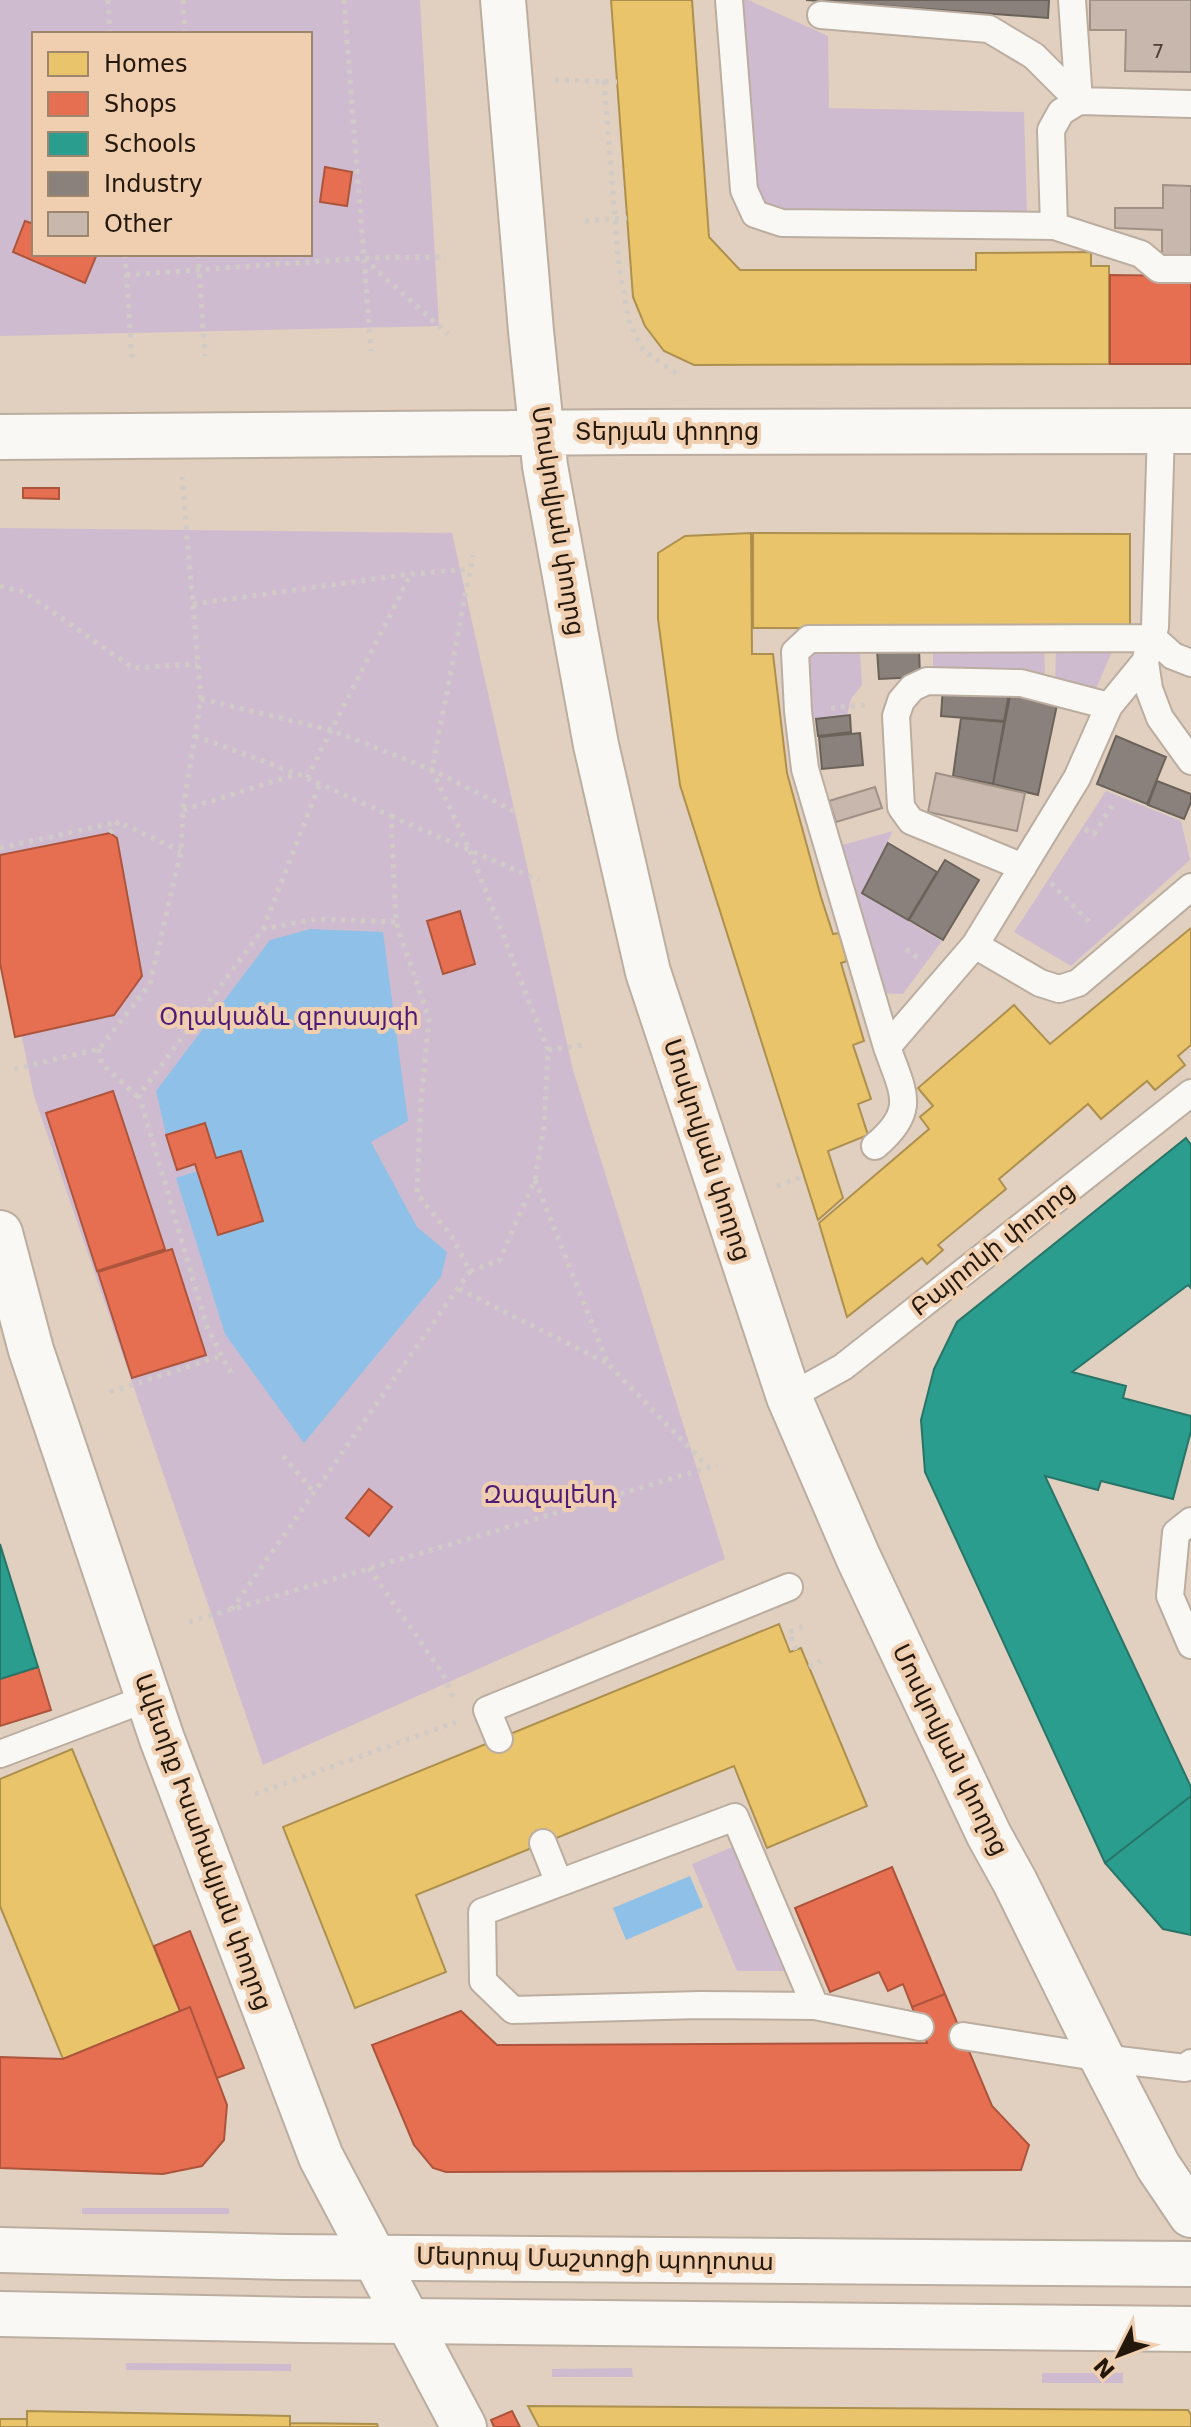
<svg xmlns="http://www.w3.org/2000/svg" width="1191" height="2427" font-family="'DejaVu Sans','Noto Sans Armenian',sans-serif">
<style>
.green{fill:#cfbbd0;fill-rule:evenodd}
.water{fill:#8fc0e7}
.homes{fill:#e9c46a;stroke:#ae904e;stroke-width:2}
.shops{fill:#e76f51;stroke:#ac553c;stroke-width:2}
.schools{fill:#2a9d8f;stroke:#287568;stroke-width:2}
.industry{fill:#8a817c;stroke:#6b625a;stroke-width:2}
.building{fill:#c7b7ac;stroke:#a09186;stroke-width:2}
.lines{fill:none;stroke-linecap:round;stroke-linejoin:round}
.lane-casing{stroke:#bbada0;stroke-width:30}
.secondary-casing{stroke:#bbada0;stroke-width:48}
.highway-casing{stroke:#bbada0;stroke-width:48}
.path{stroke:#d0cbc6;stroke-width:5;stroke-dasharray:4 6;stroke-linecap:butt}
.lane{stroke:#faf8f5;stroke-width:26}
.secondary{stroke:#faf8f5;stroke-width:44}
.highway{stroke:#faf8f5;stroke-width:44}
.labels{text-anchor:middle;dominant-baseline:central;stroke-width:8;stroke-linejoin:round;paint-order:stroke}
.number-label{font-size:20px;fill:#4d4034}
.street-label{font-size:24px;fill:#24180c;stroke:#f0cfb0}
.park-label{font-size:24px;fill:#4e1c78;stroke:#f0cfb0}
</style>
<rect width="100%" height="100%" fill="#e1d0bf"/>
<!-- green -->
<path class="green" d="M0,0H420L439,326L0,336ZM34,34H310V254H34Z
M735,0H748L828,36L829,108L1024,112L1027,213L780,215L762,208L752,191Z
M0,528L452,533L573,1070L725,1559L263,1765L34,1096L0,932Z
M1056,646L1114,647L1095,691L1055,686Z
M1044,647L1045,674L933,675V648Z
M860,652L862,685L851,699L847,715L811,719L805,665L815,653Z
M1106,791L1181,821L1190,860L1071,966L1014,932Z
M893,831L861,893L942,941L903,994L877,993L835,847Z
M737,1845L788,1971H737L692,1864Z
M82,2208H229V2214H82Z
M126,2363L291,2364V2371L126,2370Z
M632,2368L633,2377H552V2369Z
M1042,2373H1123V2383H1042Z"/>
<!-- water -->
<path class="water" d="M310,929L383,932L408,1121L371,1142L417,1227L447,1252L441,1277L304,1443L225,1334L176,1178L198,1171L218,1235L262,1221L216,1158L205,1123L166,1135L156,1091L270,940Z
M690,1876L703,1907L626,1940L613,1908Z"/>
<!-- homes -->
<path class="homes" d="M611,0H692L709,237L740,270H976V253L1091,252V266H1109V364L694,365L664,351L645,326L633,297Z
M751,533L752,654H773L787,773L821,897L833,934L839,933L847,961L841,963L864,1041L853,1045L871,1099L858,1104L868,1135L828,1151L843,1198L818,1220L680,785L658,619V553L685,536Z
M753,533L1130,534V629L753,628Z
M1191,928V1045L1178,1056L1185,1065L1155,1090L1147,1081L1101,1119L1088,1104L999,1179L1006,1189L938,1245L943,1250L927,1264L922,1258L847,1317L819,1223L929,1129L920,1117L933,1106L918,1088L1014,1005L1050,1044Z
M779,1624L790,1652L801,1648L867,1806L767,1848L734,1766L416,1895L446,1972L355,2008L283,1827Z
M72,1749L180,2011L63,2059L0,1906V1779Z
M528,2406L1188,2410L1191,2415V2427H539Z
M27,2411L290,2416V2427H27Z
M0,2419H27V2427H0Z
M290,2423L377,2424L378,2427H290Z"/>
<!-- shops -->
<path class="shops" d="M325,167L352,172L347,206L320,202Z
M25,221L34,224V254H97L85,283L13,252Z
M1191,271V364H1110V275L1191,276Z
M23,488H59V499L23,498Z
M110,833L117,838L142,976L114,1015L15,1037L0,963V855Z
M460,911L475,964L443,974L427,921Z
M113,1091L165,1249L97,1271L46,1113Z
M205,1123L216,1158L241,1151L263,1221L218,1235L195,1164L177,1170L166,1135Z
M172,1249L206,1355L132,1378L98,1272Z
M369,1489L392,1507L369,1536L346,1518Z
M38,1667L51,1710L0,1726V1679Z
M892,1867L945,1994L912,2007L903,1984L888,1991L879,1972L830,1992L795,1908Z
M190,1931L244,2068L217,2078L190,2007L180,2011L154,1946Z
M945,1994L992,2106L1029,2145L1021,2170L446,2172L433,2168L414,2145L372,2045L461,2011L497,2045L927,2043L912,2007Z
M190,2007L227,2105L224,2140L202,2166L163,2174L0,2168V2057L63,2059Z
M512,2411L520,2427H494L491,2420Z"/>
<!-- schools -->
<path class="schools" d="M1186,1138L1191,1145V1288L1188,1285L1072,1372L1126,1386L1123,1398L1191,1416V1431L1173,1499L1101,1481L1098,1490L1045,1476L1191,1787V1796L1105,1863L925,1472L921,1420L934,1369L957,1322Z
M0,1544L38,1667L0,1679Z
M1191,1796V1935L1163,1929L1105,1863Z"/>
<!-- industry -->
<path class="industry" d="M806,0H1049L1048,18Z
M919,648L920,677L879,679L877,650Z
M943,686L1010,688L1004,721L941,716Z
M1011,691L1058,700L1038,795L993,784Z
M850,715L851,732L818,736L816,719Z
M961,718L1004,722L993,784L953,776Z
M860,733L863,765L822,769L819,737Z
M1116,736L1166,757L1147,804L1097,784Z
M1157,781L1191,794V802L1184,819L1148,805Z
M888,843L937,872L908,920L862,893Z
M945,860L979,880L943,940L909,920Z"/>
<!-- building -->
<path class="building" d="M1090,0H1191V72L1125,71L1126,30H1090Z
M1163,185L1191,186V262L1162,261V230L1115,228V208H1163Z
M936,773L1025,793L1017,831L928,812Z
M875,787L882,808L836,822L829,801Z"/>
<g class="lines">
<!-- lane casing -->
<g class="lane-casing">
<path id="lane" d="M729,0L744,190L755,214L782,223L1054,226L1051,130L1061,112L1079,101L1072,0
M821,15L989,29L1034,56L1079,101L1191,104
M1054,226L1141,254L1159,269H1191
M1161,431L1155,627L1145,662L1149,689L1160,718L1191,761
M1023,867L911,821L901,807L896,716L901,701L912,688L927,681L1021,683L1109,706
M975,945L1040,983L1059,989L1078,983L1191,887
M887,1047L805,769L798,711L795,652L809,639L1153,638L1173,656L1191,663
M875,1146C918,1110 903,1093 887,1047L975,945L1077,778L1109,706L1145,662
M789,1397L843,1367L1191,1093
M1191,1521L1176,1533L1170,1596L1191,1645
M499,1739L487,1710L789,1587
M0,1754L148,1698
M543,1843L559,1883
M815,2006L735,1817L482,1912L483,1981L513,2010L700,2005L815,2006L920,2027
M963,2036L1102,2058L1185,2068L1191,2063"/>
</g>
<!-- secondary casing -->
<g class="secondary-casing">
<path id="secondary" d="M503,0L531,331L545,466L596,745L648,972L789,1397L858,1557L989,1835L1015,1882L1102,2058L1158,2166L1191,2215
M0,437L630,432L1191,431
M0,1233L31,1350L162,1739L321,2157L464,2427"/>
</g>
<!-- highway casing -->
<g class="highway-casing">
<path id="highway" d="M0,2250L285,2257L1191,2264
M0,2314L303,2320L1191,2329"/>
</g>
<!-- path -->
<path class="path" d="M108,0L110,34
M183,0L185,34
M344,0L371,351
M555,80L617,82
M604,81L619,267L629,321L643,350L681,377
M585,221L627,218
M125,254L132,358
M198,254L205,356
M364,259L448,334
M126,275L364,258L446,257
M0,586L24,592L133,668L197,664
M193,604L411,574L470,569
M201,699L331,730L432,770L518,813
M831,708L865,705
M195,736L298,774L391,816L396,922L429,1019L421,1102L417,1194L451,1235L470,1271L232,1609
M307,778L411,574
M183,810L297,774
M391,816L539,880
M1085,829L1094,834L1115,801
M110,833L118,822L181,851
M0,848L118,822
M1051,883L1092,925
M263,929L320,783
M906,949L918,958
M99,1049L101,1063L140,1099
M548,1050L583,1045
M14,1069L99,1049L150,984L181,851L183,810L201,699L182,477
M535,1180L608,1364L708,1467
M777,1186L802,1177
M470,1271L499,1261L535,1180L544,1126L548,1050L470,851L432,770L473,555
M459,1289L607,1363
M231,1373L207,1327L139,1095L263,929L316,919L396,922
M110,1392L221,1356
M283,1456L314,1492
M369,1568L443,1674L453,1698
M189,1622L717,1465
M796,1650L789,1632L806,1625
M809,1667L821,1661
M255,1794L456,1722"/>
<!-- lane -->
<use href="#lane" class="lane"/>
<!-- secondary -->
<use href="#secondary" class="secondary"/>
<!-- highway -->
<use href="#highway" class="highway"/>
</g>
<g class="labels">
<!-- number labels -->
<g class="number-label">
<text x="1158" y="51">7</text>
</g>
<!-- street labels -->
<g class="street-label">
<text x="667" y="432">Տերյան փողոց</text>
<text transform="translate(558 521) rotate(81)">Մոսկովյան փողոց</text>
<text transform="translate(707 1150) rotate(72)">Մոսկովյան փողոց</text>
<text transform="translate(993 1249) rotate(-38)">Բայրոնի փողոց</text>
<text transform="translate(950 1750) rotate(64)">Մոսկովյան փողոց</text>
<text transform="translate(203 1842) rotate(70)">Ավետիք Իսահակյան փողոց</text>
<text transform="translate(595 2259) rotate(1)">Մեսրոպ Մաշտոցի պողոտա</text>
</g>
<!-- park labels -->
<g class="park-label">
<text x="289" y="1017">Օղակաձև զբոսայգի</text>
<text x="550" y="1495">Զազալենդ</text>
</g>
</g>
<!-- legend -->
<rect x="32" y="32" width="280" height="224" fill="#f0cfb0" stroke="#9e866e" stroke-width="2"/>
<rect x="48" y="52" width="40" height="24" fill="#e9c46a" stroke="#9e866e" stroke-width="2"/>
<text x="104" y="72" font-size="24" fill="#24180c">Homes</text>
<rect x="48" y="92" width="40" height="24" fill="#e76f51" stroke="#9e866e" stroke-width="2"/>
<text x="104" y="112" font-size="24" fill="#24180c">Shops</text>
<rect x="48" y="132" width="40" height="24" fill="#2a9d8f" stroke="#9e866e" stroke-width="2"/>
<text x="104" y="152" font-size="24" fill="#24180c">Schools</text>
<rect x="48" y="172" width="40" height="24" fill="#8a817c" stroke="#9e866e" stroke-width="2"/>
<text x="104" y="192" font-size="24" fill="#24180c">Industry</text>
<rect x="48" y="212" width="40" height="24" fill="#c7b7ac" stroke="#9e866e" stroke-width="2"/>
<text x="104" y="232" font-size="24" fill="#24180c">Other</text>
<!-- north arrow -->
<g transform="translate(1119 2355) rotate(228)" stroke="#f0cfb0" stroke-width="6" paint-order="stroke">
<path d="M0-6L14 30L0 20L-14 30Z" fill="#24180c"/>
<text y="-12" font-size="22" font-weight="bold" text-anchor="middle" fill="#24180c">N</text>
</g>
</svg>
